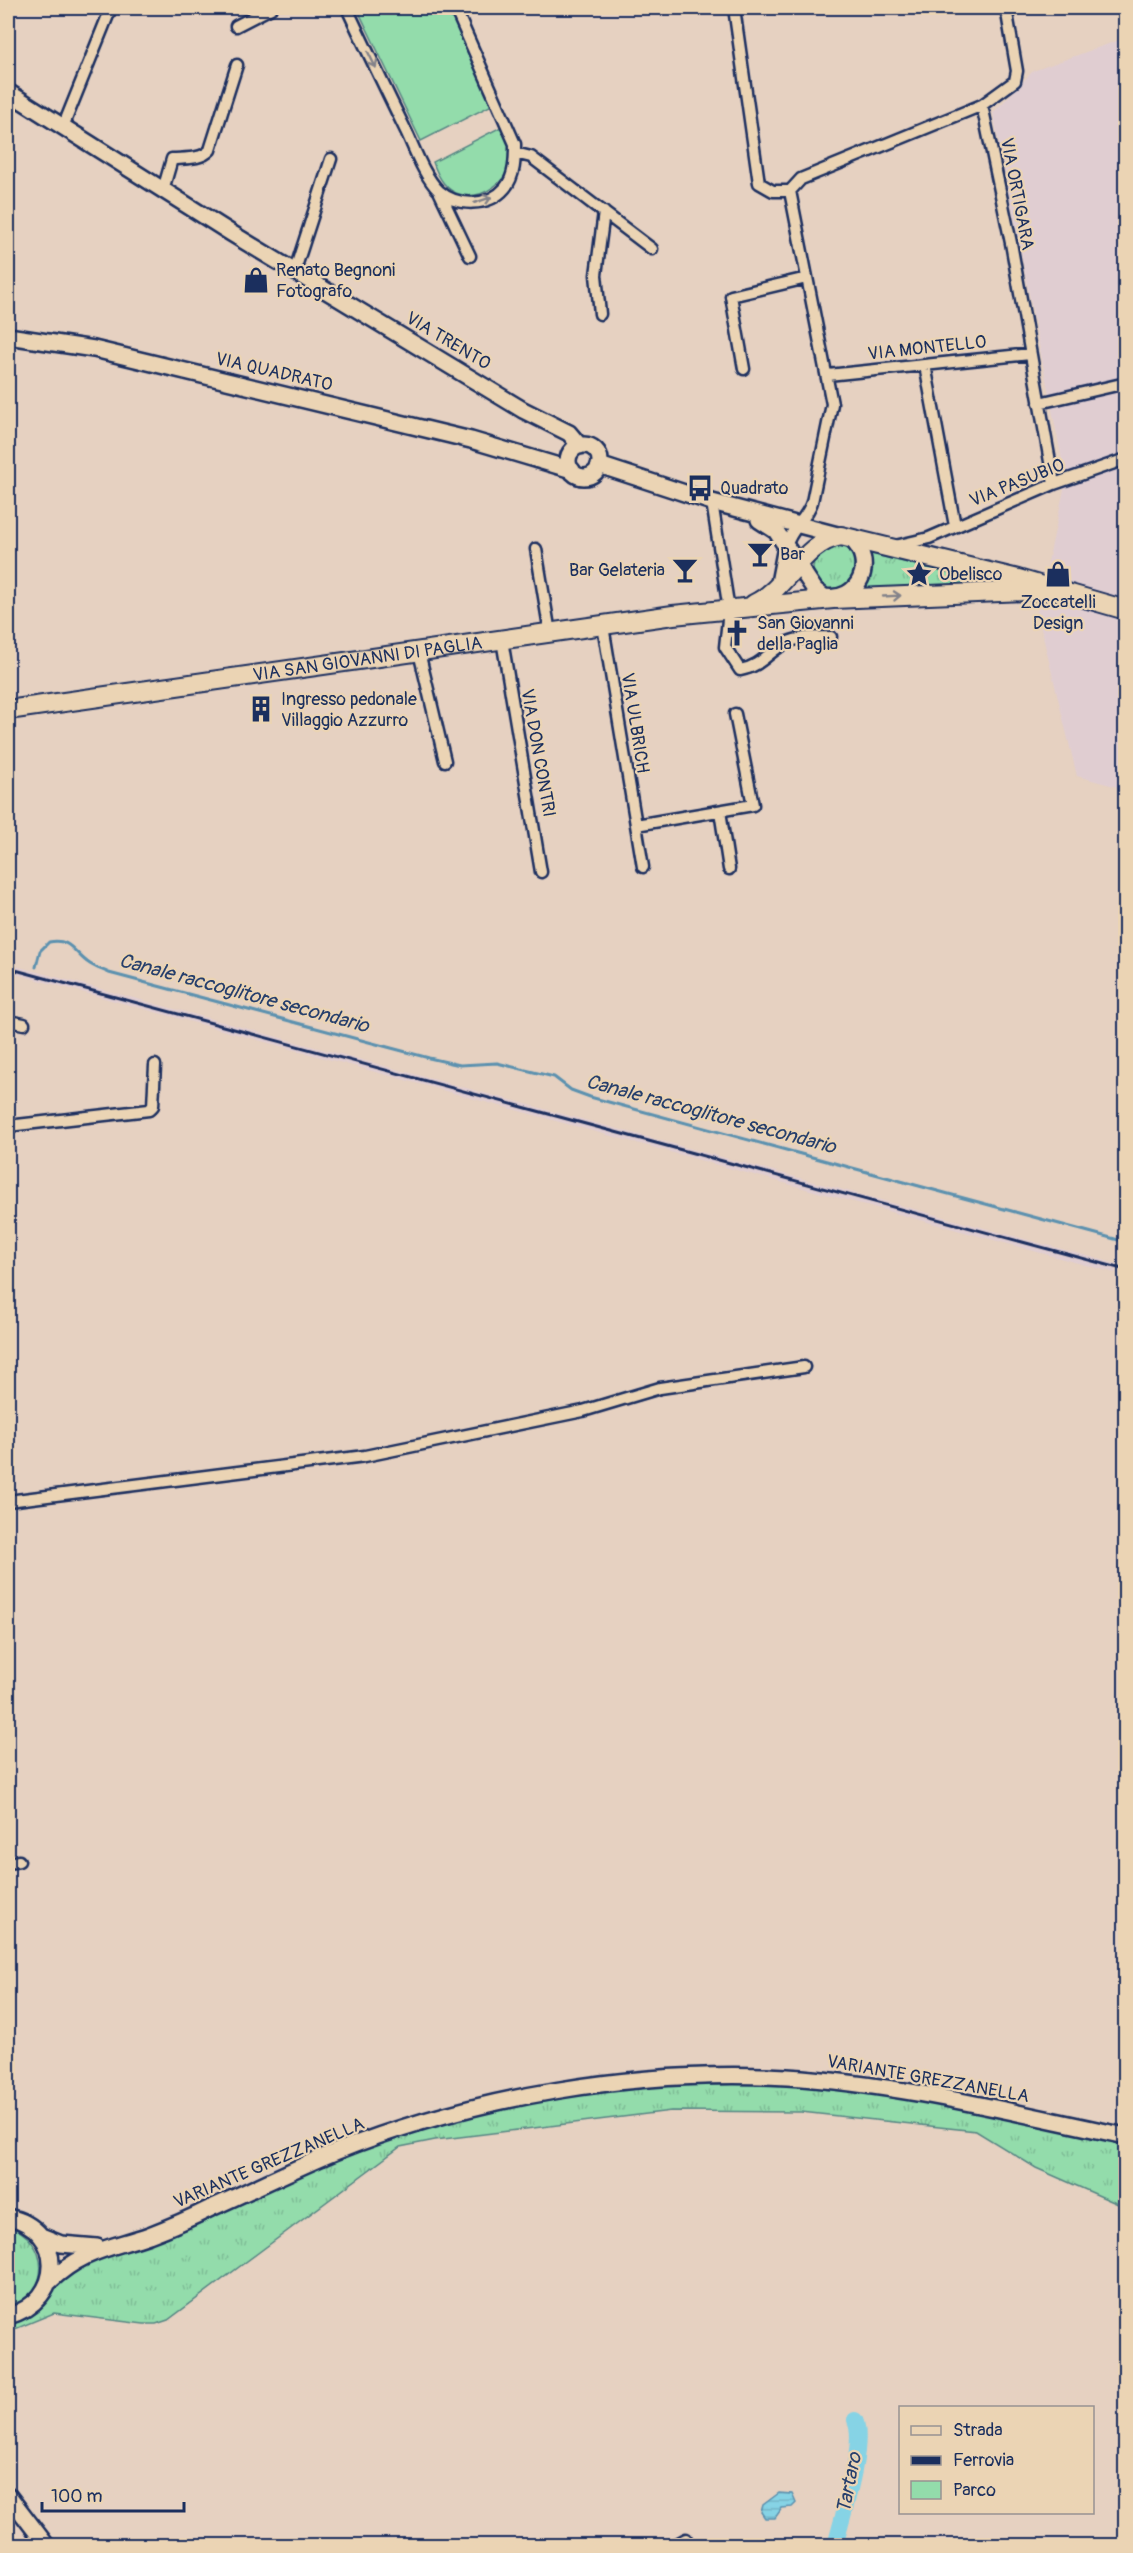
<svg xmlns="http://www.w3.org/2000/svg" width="1133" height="2553" font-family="Pangolin,sans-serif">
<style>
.built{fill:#e0cdd1}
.grass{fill:url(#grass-tufts);stroke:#578684;stroke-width:1.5}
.park{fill:#93dcab;stroke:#578684;stroke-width:1.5}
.water{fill:url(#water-rules);stroke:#5b91af;stroke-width:1.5}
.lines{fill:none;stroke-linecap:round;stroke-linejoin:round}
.stream{stroke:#5b91af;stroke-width:3}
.river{stroke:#86d3e5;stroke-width:16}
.street-casing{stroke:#1b2f5e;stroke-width:15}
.secondary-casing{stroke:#1b2f5e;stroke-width:20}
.primary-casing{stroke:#1b2f5e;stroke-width:22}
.street{stroke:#ebd4b4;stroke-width:10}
.secondary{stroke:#ebd4b4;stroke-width:15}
.primary{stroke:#ebd4b4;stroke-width:18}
.rail{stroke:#1b2f5e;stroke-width:3}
.oneway{stroke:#838289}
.labels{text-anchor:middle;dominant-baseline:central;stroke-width:4.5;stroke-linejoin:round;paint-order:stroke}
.street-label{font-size:18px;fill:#1b2f5e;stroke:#ebd4b4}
.poi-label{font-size:18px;fill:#1b2f5e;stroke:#ebd4b4;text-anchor:start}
.water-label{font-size:20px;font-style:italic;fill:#263f6c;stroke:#ebd4b4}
</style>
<defs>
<pattern id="grass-tufts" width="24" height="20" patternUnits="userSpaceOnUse" patternTransform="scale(1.5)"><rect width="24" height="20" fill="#93dcab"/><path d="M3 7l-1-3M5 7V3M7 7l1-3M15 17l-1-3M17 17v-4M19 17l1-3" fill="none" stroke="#7ebd96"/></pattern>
<pattern id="water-rules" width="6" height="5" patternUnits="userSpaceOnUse" patternTransform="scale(1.5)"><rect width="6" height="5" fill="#86d3e5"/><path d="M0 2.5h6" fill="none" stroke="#73b5c7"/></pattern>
</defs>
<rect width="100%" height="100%" fill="#e6d1c1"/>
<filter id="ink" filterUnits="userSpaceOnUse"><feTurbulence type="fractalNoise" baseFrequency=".0167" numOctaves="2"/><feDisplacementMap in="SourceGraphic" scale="12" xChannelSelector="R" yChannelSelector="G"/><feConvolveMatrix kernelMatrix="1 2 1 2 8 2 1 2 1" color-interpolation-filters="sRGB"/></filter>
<g filter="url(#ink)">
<!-- built -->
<path class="built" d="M1125,38V789L1077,776L1037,612L1066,480L993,113L1033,71Z
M8,964L1117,1264L1115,1273L8,972Z"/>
<!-- grass -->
<path class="grass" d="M813 567a23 23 0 1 1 46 0a23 23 0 1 1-46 0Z
M872,554L967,578L969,584L869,590C862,583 866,561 872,554Z
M797,2082L914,2097L1125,2141V2207L1036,2168L976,2131L801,2112L671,2111L435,2140L400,2147L168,2320L156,2324H144L54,2313L8,2332V2318L63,2271L393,2135L559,2094L677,2083L708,2085Z
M8,2226C50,2239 53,2296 8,2306Z"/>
<!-- park -->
<path class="park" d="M357,8H450L492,105L421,141Z
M501,127C506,137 512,147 511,158C508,182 482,201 459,194C445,190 437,174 433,162Z"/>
<!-- water -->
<path class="water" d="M779,2493L792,2494L796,2503L792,2507L782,2508L775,2518H765L761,2512L763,2505Z"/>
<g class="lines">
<!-- stream -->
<path class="stream" d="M36,967L40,951L49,942C71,937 74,954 90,964C96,968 103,970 109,973L429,1058L460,1065L497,1063L554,1077L571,1090L590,1097L1126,1242"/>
<!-- river -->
<path class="river" d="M835,2546C842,2518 866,2443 855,2420"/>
<!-- street casing -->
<g class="street-casing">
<path id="street" d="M347,8C366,49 386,90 406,131C415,150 424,176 439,191C457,207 489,207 505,188C515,176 515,159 515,144L455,8
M734,8L759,183L773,191H790
M1006,8L1017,71L1015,81L982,105L1011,243L1054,484
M236,26L271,8
M63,127L111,8
M515,153L531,157L652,249
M163,190L172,159C185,158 201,160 210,150L237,65
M439,191L470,256
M295,270L331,159
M600,314L596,275L604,212
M925,365L955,526
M744,369L731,296L807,278
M828,375L1030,354
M1039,403L1126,383
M712,502L729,610L725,647L740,670C763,666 769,650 788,642C801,636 817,638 831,637
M895,546L929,538L1054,484L1126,459
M786,547C790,529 807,519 812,502L832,404L790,191L801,179L982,105
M536,549L550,633
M603,626L643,867
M502,640L541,872
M419,652L445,761
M720,811L729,869
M636,825L753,805L735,714
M8,1021L24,1024
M8,1126L149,1110L153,1106L155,1065
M8,1501L365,1456L583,1411L660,1388L804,1367
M8,1863L19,1861
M673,2546L686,2539"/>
</g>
<!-- secondary casing -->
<g class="secondary-casing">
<path id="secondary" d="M8,92L231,233L523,410L569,433L580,446
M8,336L94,349L471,440L572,470
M568 461a16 16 0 1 1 32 0a16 16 0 1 1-32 0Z
M599,465L712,502L841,536
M759,520L776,531L815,590L824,597C859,603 877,562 851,539
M778,588L786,547
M8,2217C66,2229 65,2301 8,2316
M41,2236L61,2244L97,2247
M49,2282C83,2250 108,2249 149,2235C170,2227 191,2218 211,2208C252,2190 293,2169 335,2152C475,2096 636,2069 787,2077C901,2084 1014,2113 1126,2136
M8,2495L47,2546"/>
</g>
<!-- primary casing -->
<g class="primary-casing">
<g id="primary">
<path d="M754,604C788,588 803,542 841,536L1018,579L1126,610"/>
<path id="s1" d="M8,710L673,615L833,599L1052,590"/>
</g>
</g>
<!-- street -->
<use href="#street" class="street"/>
<!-- secondary -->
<use href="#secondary" class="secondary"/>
<!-- primary -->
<use href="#primary" class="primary"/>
<!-- rail -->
<path class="rail" d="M8,968L1126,1270"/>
</g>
<!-- one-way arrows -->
<defs><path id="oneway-shaft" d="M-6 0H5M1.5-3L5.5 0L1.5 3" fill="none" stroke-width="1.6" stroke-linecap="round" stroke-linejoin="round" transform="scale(1.5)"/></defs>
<g class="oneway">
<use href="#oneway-shaft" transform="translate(372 60) rotate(64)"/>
<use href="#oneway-shaft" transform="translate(483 200) rotate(-18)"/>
<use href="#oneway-shaft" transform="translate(892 596) rotate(-3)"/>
</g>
</g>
<!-- icons -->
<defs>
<g id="shop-bare" transform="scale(2.07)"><path d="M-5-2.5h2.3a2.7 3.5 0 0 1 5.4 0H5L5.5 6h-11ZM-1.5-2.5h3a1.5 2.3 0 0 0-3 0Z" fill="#1b2f5e" stroke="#ebd4b4" stroke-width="2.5" paint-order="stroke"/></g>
<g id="bus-bare" transform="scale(2.07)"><path d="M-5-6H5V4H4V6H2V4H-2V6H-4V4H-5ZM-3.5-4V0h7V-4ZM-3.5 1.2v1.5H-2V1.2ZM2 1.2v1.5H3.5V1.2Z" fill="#1b2f5e" stroke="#ebd4b4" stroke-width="2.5" paint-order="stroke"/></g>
<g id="bar-bare" transform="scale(2.07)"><path d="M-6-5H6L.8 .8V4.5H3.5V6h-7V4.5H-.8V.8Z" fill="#1b2f5e" stroke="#ebd4b4" stroke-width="2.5" paint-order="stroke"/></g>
<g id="sight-bare" transform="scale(2.07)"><path d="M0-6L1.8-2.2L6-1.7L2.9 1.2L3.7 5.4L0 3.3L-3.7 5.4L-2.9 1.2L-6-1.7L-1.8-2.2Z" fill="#1b2f5e" stroke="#ebd4b4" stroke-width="2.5" paint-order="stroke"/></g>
<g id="church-bare" transform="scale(2.07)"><path d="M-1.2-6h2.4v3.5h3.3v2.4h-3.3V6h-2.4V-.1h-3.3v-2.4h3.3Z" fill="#1b2f5e" stroke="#ebd4b4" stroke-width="2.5" paint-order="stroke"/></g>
<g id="building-bare" transform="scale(2.07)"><path d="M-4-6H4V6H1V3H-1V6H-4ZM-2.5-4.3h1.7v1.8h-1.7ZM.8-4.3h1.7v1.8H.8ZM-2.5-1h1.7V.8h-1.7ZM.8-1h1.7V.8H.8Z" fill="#1b2f5e" stroke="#ebd4b4" stroke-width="2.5" paint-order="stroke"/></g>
</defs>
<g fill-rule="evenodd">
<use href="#shop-bare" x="256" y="280"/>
<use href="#bus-bare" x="700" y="488"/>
<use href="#bar-bare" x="760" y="554"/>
<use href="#bar-bare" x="685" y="570"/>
<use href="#sight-bare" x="919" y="574"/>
<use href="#shop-bare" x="1058" y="574"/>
<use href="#church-bare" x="737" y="633"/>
<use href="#building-bare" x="261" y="709"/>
</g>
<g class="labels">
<!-- street labels -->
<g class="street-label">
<text transform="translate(1017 194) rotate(79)">VIA ORTIGARA</text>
<text transform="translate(448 341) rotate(31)">VIA TRENTO</text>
<text transform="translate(927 348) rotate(-6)">VIA MONTELLO</text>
<text transform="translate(274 372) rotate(13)">VIA QUADRATO</text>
<text transform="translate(1017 483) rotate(-22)">VIA PASUBIO</text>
<text stroke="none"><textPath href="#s1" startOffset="363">VIA SAN GIOVANNI DI PAGLIA</textPath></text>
<text transform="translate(635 723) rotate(81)">VIA ULBRICH</text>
<text transform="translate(538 753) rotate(80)">VIA DON CONTRI</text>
<text transform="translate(928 2079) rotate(10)">VARIANTE GREZZANELLA</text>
<text transform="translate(269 2163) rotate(-23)">VARIANTE GREZZANELLA</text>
</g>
<!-- poi labels -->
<g class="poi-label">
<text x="276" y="270">Renato Begnoni<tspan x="276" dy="21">Fotografo</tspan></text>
<text x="720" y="488">Quadrato</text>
<text x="780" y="554">Bar</text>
<text x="665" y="570" text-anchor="end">Bar Gelateria</text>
<text x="939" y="574">Obelisco</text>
<text x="1058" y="602" text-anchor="middle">Zoccatelli<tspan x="1058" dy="21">Design</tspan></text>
<text x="757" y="623">San Giovanni<tspan x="757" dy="21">della Paglia</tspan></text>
<text x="281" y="699">Ingresso pedonale<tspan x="281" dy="21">Villaggio Azzurro</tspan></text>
</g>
<!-- water labels -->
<g class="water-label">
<text transform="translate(244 993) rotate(15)">Canale raccoglitore secondario</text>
<text transform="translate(711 1114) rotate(15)">Canale raccoglitore secondario</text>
<text transform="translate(849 2483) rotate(-79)">Tartaro</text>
</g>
</g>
<!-- margin -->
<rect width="1133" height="2553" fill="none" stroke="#ebd4b4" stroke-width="30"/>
<rect x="15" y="15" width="1103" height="2523" fill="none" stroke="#1b2f5e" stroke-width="2" filter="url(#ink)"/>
<!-- legend -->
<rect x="899" y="2406" width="195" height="108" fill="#ebd4b4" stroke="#989292" stroke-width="1.5"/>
<rect x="911" y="2426" width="30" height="9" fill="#ebd4b4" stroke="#989292" stroke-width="1.5"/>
<text x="953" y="2436" font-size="18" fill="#1b2f5e">Strada</text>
<rect x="911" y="2456" width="30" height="9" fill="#1b2f5e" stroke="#989292" stroke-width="1.5"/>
<text x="953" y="2466" font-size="18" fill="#1b2f5e">Ferrovia</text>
<rect x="911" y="2481" width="30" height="18" fill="#93dcab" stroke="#989292" stroke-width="1.5"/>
<text x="953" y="2496" font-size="18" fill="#1b2f5e">Parco</text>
<!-- scale -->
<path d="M42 2502v9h142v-9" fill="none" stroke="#1b2f5e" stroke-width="3"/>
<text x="51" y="2502" font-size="18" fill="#1b2f5e" stroke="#ebd4b4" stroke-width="4.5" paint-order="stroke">100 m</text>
</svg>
